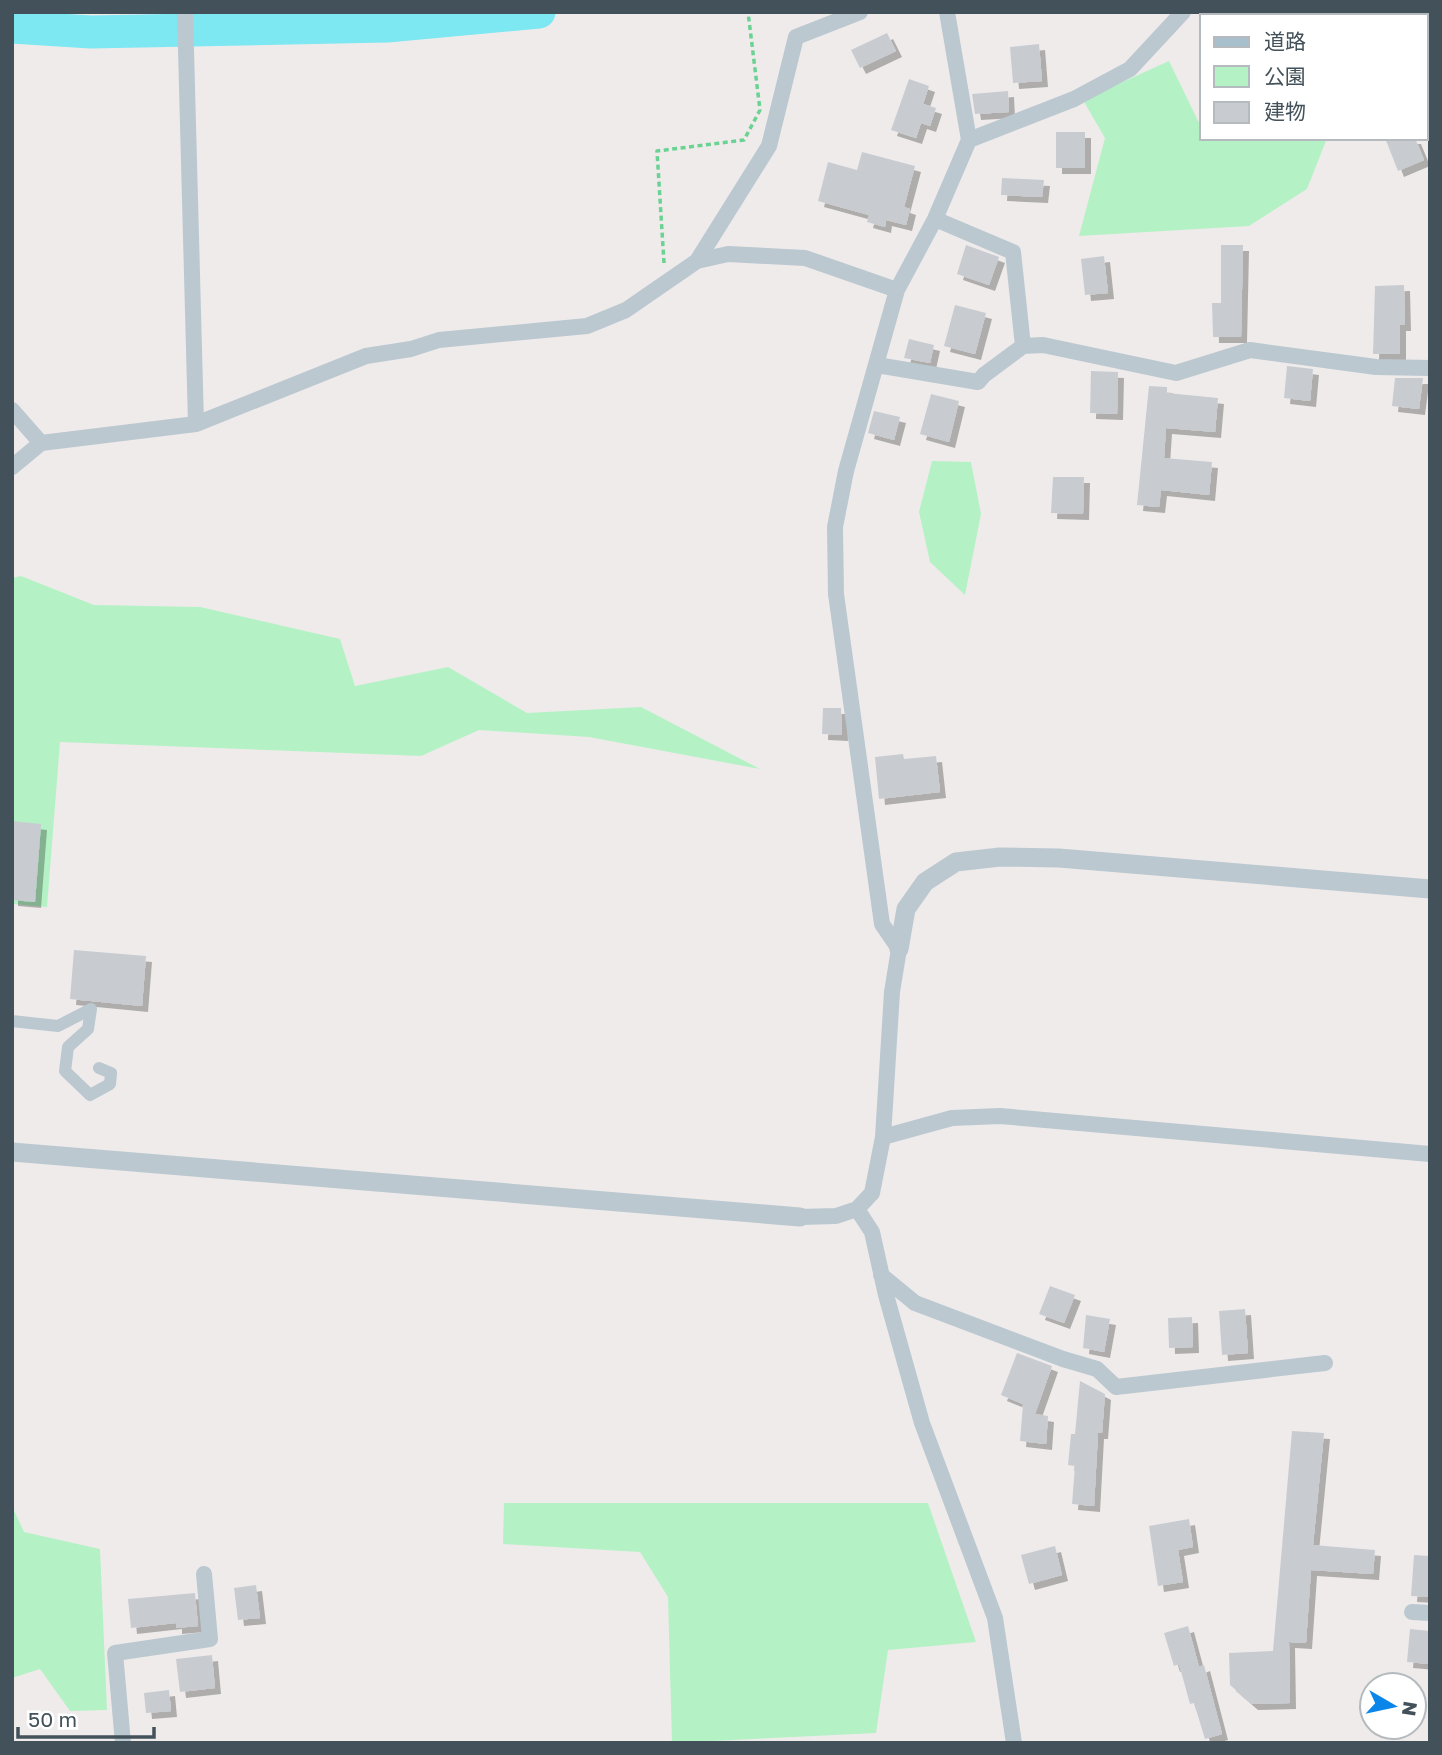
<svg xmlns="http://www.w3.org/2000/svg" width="1442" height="1755" font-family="'Golos Text','Noto Sans JP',sans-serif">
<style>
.green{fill:#b4f2c5}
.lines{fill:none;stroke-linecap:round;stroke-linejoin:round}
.river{stroke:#7de7f2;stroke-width:33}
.building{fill:#c8ccd1;filter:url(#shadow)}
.path{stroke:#6ad293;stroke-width:3.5;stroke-dasharray:5 3.5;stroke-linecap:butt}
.pedestrian{stroke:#bbc8d0;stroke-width:12}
.minor{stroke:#bbc8d0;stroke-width:16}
.tertiary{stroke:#bbc8d0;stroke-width:19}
.primary{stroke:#a8bfce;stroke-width:26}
</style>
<defs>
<filter id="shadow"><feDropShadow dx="6" dy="6" stdDeviation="0" flood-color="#0004"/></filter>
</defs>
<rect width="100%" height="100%" fill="#efebeb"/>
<!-- green -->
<path class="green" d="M1169,61L1202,129V138H1327L1307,189L1249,226L1079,236L1105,138L1083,100Z
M932,461L971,462L981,514L965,595L930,562L919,512Z
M21,576L94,605L200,607L340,639L355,686L448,667L527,713L641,707L760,769L589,737L479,730L421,756L60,742L47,907L12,904V578Z
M504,1503H928L976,1642L888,1650L876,1733L672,1743L668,1597L640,1552L503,1544Z
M12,1506L24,1532L100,1549L107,1710L70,1711L40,1669L12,1678Z"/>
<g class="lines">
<!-- river -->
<path class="river" d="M12,27L91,32L387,26L539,12"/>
</g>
<!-- building -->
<path class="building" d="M887,33L896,51L860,68L851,50Z
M1039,44L1042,81L1013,83L1010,47Z
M909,79L929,86L923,104L936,108L930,126L921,123L916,138L891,130Z
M1008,91L1009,112L975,114L972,94Z
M1056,132H1085V168H1056Z
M1385,138H1415L1424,160L1398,171Z
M862,152L915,166L904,207L910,209L906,225L886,220L885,227L867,222L869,215L818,201L828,162L857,170Z
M1002,178L1044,180L1042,197L1001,195Z
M966,245L999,257L989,285L957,274Z
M1221,245H1243L1241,337H1213L1212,303H1221Z
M1104,256L1108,293L1085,295L1081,259Z
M1404,285L1405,325H1400V354H1373L1375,286Z
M955,305L986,313L975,354L944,346Z
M909,339L934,345L930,363L904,358Z
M1287,366L1313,369L1310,401L1284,398Z
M1091,371L1118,372L1117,414L1090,413Z
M1395,378H1423L1419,409L1392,406Z
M1149,386L1167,387V393L1218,398L1215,432L1166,428L1164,458L1212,462L1209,495L1161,490L1159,507L1137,505Z
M931,394L959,401L949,442L920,434Z
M874,411L900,417L894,440L868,433Z
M1053,477H1084L1083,514L1051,513Z
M823,708H841L842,735L822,734Z
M903,754L904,759L936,756L940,792L879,799L875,757Z
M12,821L41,824L35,902L12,900Z
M74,950L146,956L142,1006L70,999Z
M1050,1286L1075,1295L1064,1323L1039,1314Z
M1245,1309L1248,1353L1222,1355L1219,1311Z
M1086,1315L1110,1319L1104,1352L1083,1348Z
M1192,1317L1193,1347L1169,1348L1168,1318Z
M1017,1353L1052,1366L1035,1414L1048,1416L1046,1444L1020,1441L1023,1404L1001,1395Z
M1080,1381L1105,1394L1102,1433H1098L1094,1506L1072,1504L1075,1466L1068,1465L1071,1434H1075Z
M1292,1431L1324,1433L1313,1545L1375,1550L1373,1574L1311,1570L1306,1643L1289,1642L1290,1703L1252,1704L1230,1685L1229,1653L1273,1651Z
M1189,1519L1193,1547L1178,1550L1183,1582L1158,1586L1149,1526Z
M1055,1546L1062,1575L1029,1584L1021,1555Z
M1414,1555L1430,1556V1597L1411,1596Z
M256,1585L260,1618L238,1620L234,1588Z
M195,1593L198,1626L176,1628V1623L131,1628L128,1599Z
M1188,1626L1199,1667L1204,1665L1222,1734L1205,1739L1194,1703L1190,1704L1179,1664L1174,1666L1164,1633Z
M1410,1629L1430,1631V1664L1407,1662Z
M212,1655L215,1688L180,1692L176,1659Z
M169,1690L171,1711L146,1713L144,1693Z"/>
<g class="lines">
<!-- path -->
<path class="path" d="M664,263L657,151L744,140L760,110L748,12"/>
<!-- pedestrian -->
<path class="pedestrian" d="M12,1021L58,1026L91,1009L88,1029L68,1047L65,1071L90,1095L110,1084L111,1073L99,1068"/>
<!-- minor -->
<path class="minor" d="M185,12L196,424
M947,12L969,140
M935,219L1013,252L1023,346
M697,261L769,146L796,37L860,12
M877,365L978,382L984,375L1023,346L1043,345L1176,373L1250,350L1376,367L1430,368
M12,410L41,443
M12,467L41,443L196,424L366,356L411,349L439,340L587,326L626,310L697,261L728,254L805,258L897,290
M883,1137L952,1118L1000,1116L1430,1154
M857,1209L872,1232L886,1295L922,1423L995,1618L1014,1743
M800,1217L836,1216L857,1209L872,1193L883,1137L892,992L899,949L882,924L836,594L835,527L846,471L897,290L935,219L969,140L1074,99L1130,69L1183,12
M881,1275L915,1303L1063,1359L1097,1369L1116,1387L1325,1363
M1412,1612L1430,1613
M123,1743L115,1653L210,1639L204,1574"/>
<!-- tertiary -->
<path class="tertiary" d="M899,949L906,909L925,882L956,862L1000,857L1059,858L1430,889
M12,1152L800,1217"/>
<!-- primary -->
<path class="primary" d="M1414,12L1415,16
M1426,37L1430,44"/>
</g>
<!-- border -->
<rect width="1442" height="1755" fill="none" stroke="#43525a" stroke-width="28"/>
<!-- legend -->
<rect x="1200" y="14" width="228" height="126" fill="#ffffff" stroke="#b4babd" stroke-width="2"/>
<rect x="1214" y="37" width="35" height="10" fill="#a8bfce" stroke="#b4babd" stroke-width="2"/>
<text x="1264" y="49" font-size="21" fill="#43525a">道路</text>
<rect x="1214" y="66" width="35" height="21" fill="#b4f2c5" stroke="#b4babd" stroke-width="2"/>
<text x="1264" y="84" font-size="21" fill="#43525a">公園</text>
<rect x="1214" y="102" width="35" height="21" fill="#c8ccd1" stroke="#b4babd" stroke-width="2"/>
<text x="1264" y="119" font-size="21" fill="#43525a">建物</text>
<!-- north arrow -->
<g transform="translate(1393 1706) rotate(99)"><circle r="33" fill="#ffffff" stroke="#b4babd" stroke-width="2"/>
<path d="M0-5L12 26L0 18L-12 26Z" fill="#0a85e9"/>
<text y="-10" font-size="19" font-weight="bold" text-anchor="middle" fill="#43525a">N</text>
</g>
<!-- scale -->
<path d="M18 1727v10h136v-10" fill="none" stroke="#43525a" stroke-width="3.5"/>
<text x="28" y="1727" font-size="21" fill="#43525a" stroke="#ffffff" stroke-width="5" paint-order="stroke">50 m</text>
</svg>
